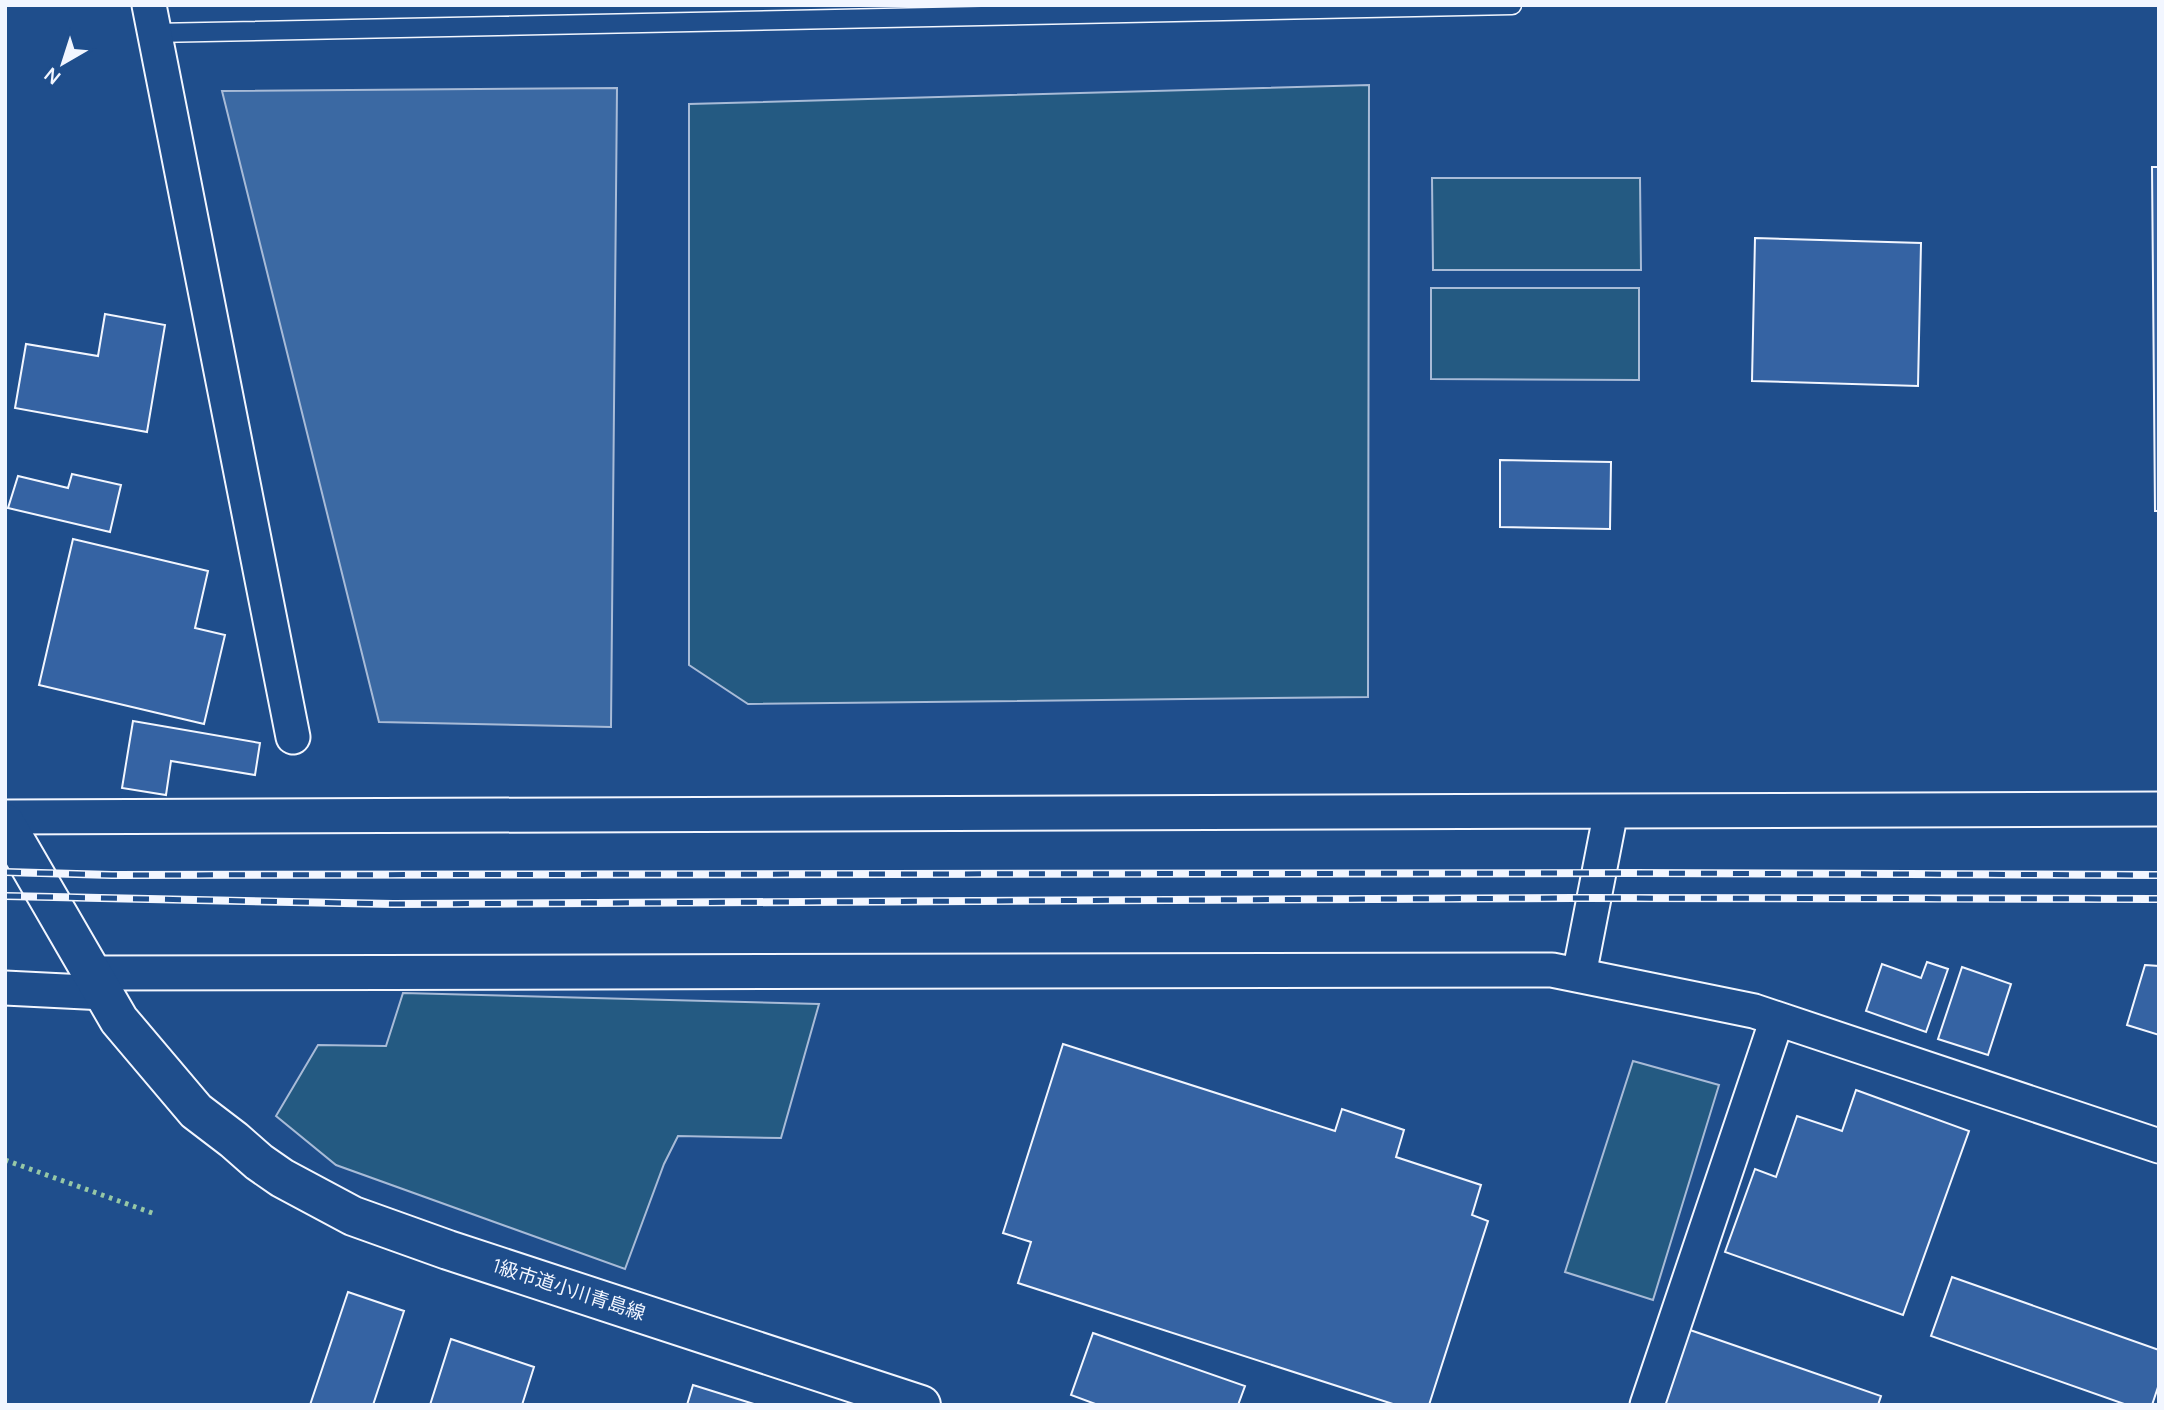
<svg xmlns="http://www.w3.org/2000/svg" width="2164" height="1410" font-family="Manrope,'Noto Sans JP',sans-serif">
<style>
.green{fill:#245a82;stroke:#a8bbd7;stroke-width:2}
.water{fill:#3b69a3;stroke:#a8bbd7;stroke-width:2}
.building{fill:#3563a3;stroke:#f2f6ff;stroke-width:2}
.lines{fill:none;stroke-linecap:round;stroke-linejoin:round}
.lane-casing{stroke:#f2f6ff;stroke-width:21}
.street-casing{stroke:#f2f6ff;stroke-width:37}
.secondary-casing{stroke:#f2f6ff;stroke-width:42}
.lane{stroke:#1f4e8c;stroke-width:18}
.street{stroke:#1f4e8c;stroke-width:33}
.secondary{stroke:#1f4e8c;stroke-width:38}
.rail-casing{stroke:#f2f6ff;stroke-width:8}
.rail{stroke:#1f4e8c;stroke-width:5;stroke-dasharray:16;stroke-linecap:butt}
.hedge{stroke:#97c8a6;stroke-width:5;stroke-dasharray:3.5 5;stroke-linecap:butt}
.labels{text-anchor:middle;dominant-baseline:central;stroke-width:5;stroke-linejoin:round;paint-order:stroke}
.street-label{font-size:19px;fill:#f2f6ff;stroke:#1f4e8c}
</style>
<rect width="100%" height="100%" fill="#1f4e8c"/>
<!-- green -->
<path class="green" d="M1369,85L1368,697L748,704L689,665V104Z
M1432,178H1640L1641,270H1433Z
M1431,288H1639V380L1431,379Z
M403,993L819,1004L781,1138L678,1136L664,1164L625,1269L336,1165L276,1116L318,1045L386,1046Z
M1633,1061L1719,1085L1653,1300L1565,1272Z"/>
<!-- water -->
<path class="water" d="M617,88L611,727L379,722L222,91Z"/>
<!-- building -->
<path class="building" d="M2152,167H2159V511H2155Z
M1755,238L1921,243L1918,386L1752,381Z
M105,314L165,325L147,432L15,408L26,344L98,356Z
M1500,460L1611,462L1610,529L1500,527Z
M72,474L121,485L110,532L8,508L18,476L68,488Z
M73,539L208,571L195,628L225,635L204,724L39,685Z
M133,721L260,743L255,775L171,761L166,795L122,788Z
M1927,962L1948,969L1926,1032L1866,1011L1882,964L1921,978Z
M2145,965L2159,966V1035L2127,1025Z
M1962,967L2011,984L1988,1055L1938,1039Z
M1063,1044L1335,1131L1342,1109L1404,1130L1396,1157L1481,1185L1472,1215L1488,1221L1429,1405H1396L1018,1283L1031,1242L1003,1233Z
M1856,1090L1969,1131L1903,1315L1725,1252L1755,1169L1776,1177L1797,1116L1842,1131Z
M1952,1277L2159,1350V1384L2152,1405H2127L1931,1336Z
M348,1292L404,1311L373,1405H310Z
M1690,1330L1881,1396L1878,1405H1664Z
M1093,1333L1245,1386L1238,1405H1098L1071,1395Z
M451,1339L534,1367L522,1405H430Z
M693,1385L754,1404V1405H687Z"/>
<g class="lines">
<!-- lane casing -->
<g class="lane-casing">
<path id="lane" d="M154,33L1512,5"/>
</g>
<!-- street casing -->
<g class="street-casing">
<path id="street" d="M149,5L293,737
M5,817L2159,809
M93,973L1552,970L1754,1011L2159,1146
M1579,975L1611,811
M5,988L105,993
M1647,1405L1777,1019"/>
</g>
<!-- secondary casing -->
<g class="secondary-casing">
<path id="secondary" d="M5,823L119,1020L196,1111L234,1140L259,1162L282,1178L353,1216L448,1250L921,1405"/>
</g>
<!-- lane -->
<use href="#lane" class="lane"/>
<!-- street -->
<use href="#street" class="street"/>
<!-- secondary -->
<use href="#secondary" class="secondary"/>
<!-- rail casing -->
<g class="rail-casing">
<path id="rail" d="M5,872L112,875L1631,873L2159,875
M5,896L393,904L1574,898L2159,899"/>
</g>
<!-- rail -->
<use href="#rail" class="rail"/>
<!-- hedge -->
<path class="hedge" d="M5,1160L155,1214"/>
</g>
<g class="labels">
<!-- street labels -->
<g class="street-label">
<text transform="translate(569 1289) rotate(18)">1級市道小川青島線</text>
</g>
</g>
<!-- border -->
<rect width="2164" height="1410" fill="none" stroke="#f2f6ff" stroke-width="14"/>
<!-- north arrow -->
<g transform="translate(63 63) rotate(219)" stroke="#1f4e8c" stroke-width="5" paint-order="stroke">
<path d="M0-5L12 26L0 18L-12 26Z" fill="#f2f6ff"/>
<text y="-10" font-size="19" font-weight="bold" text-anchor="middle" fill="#f2f6ff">N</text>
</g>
</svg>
